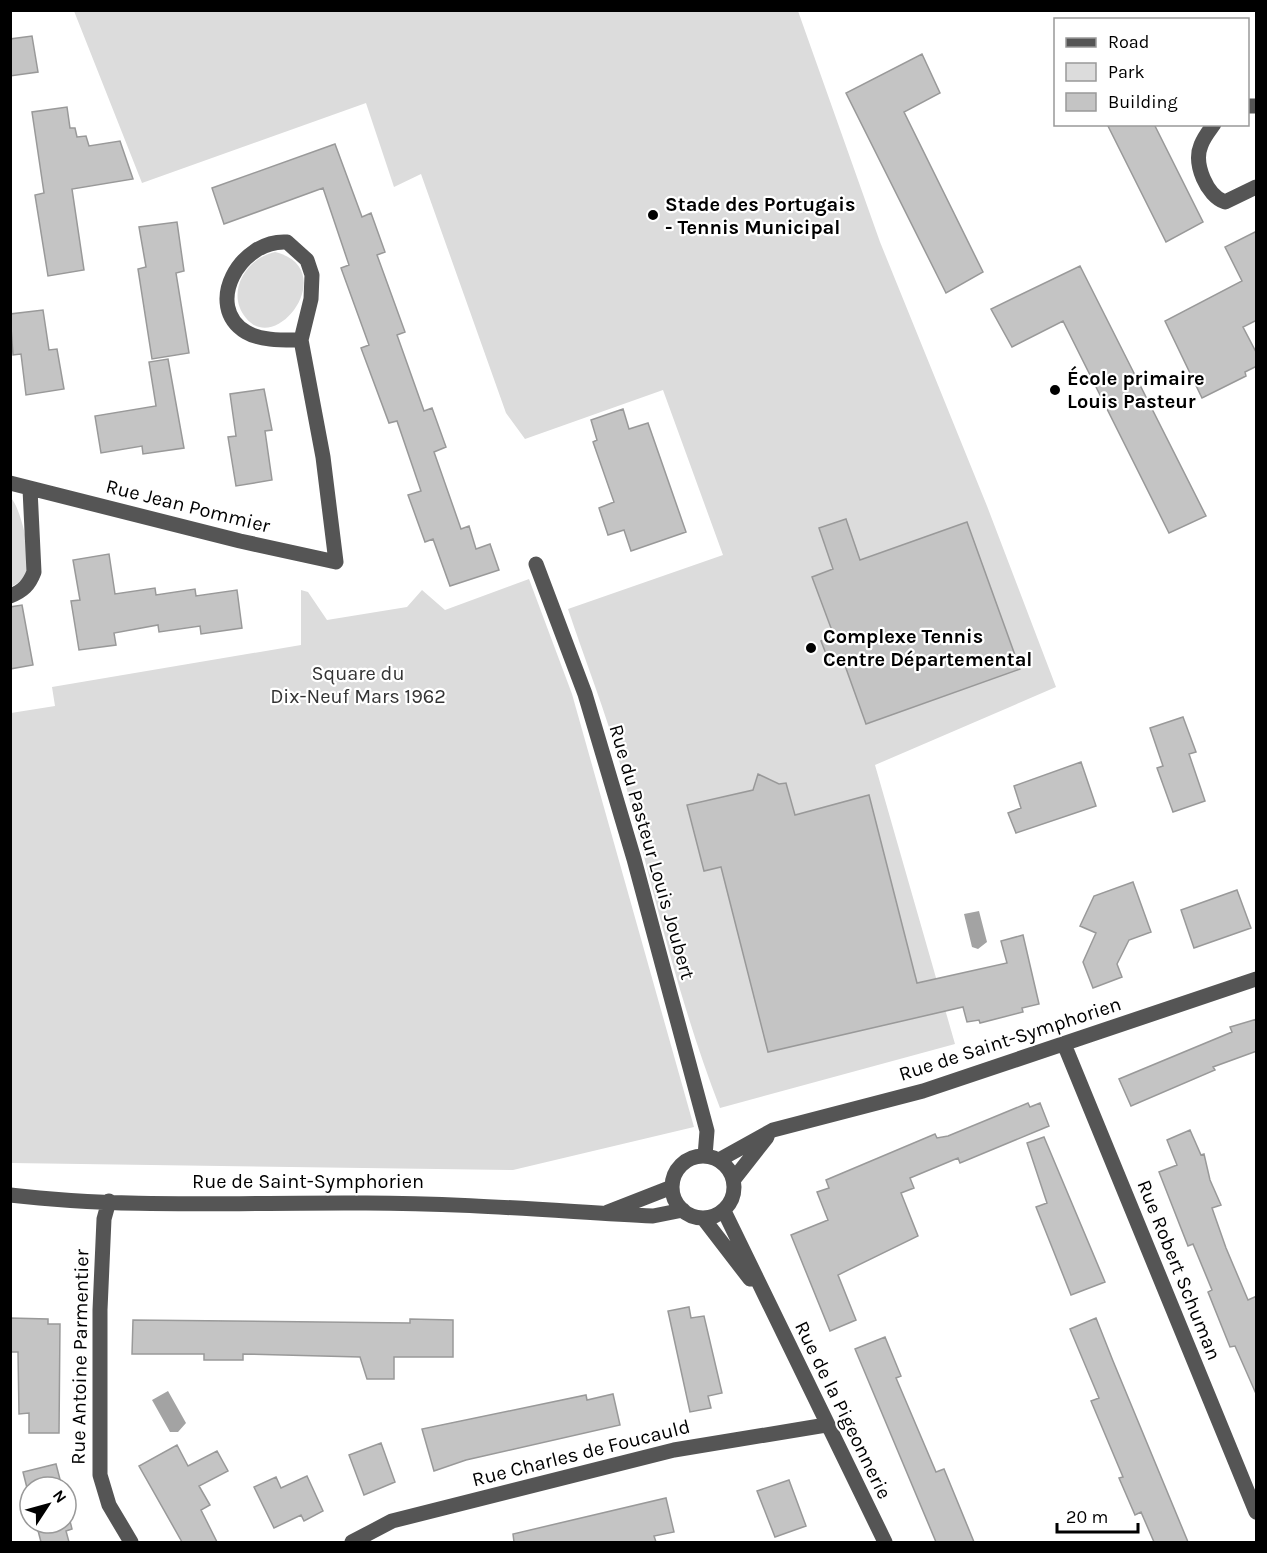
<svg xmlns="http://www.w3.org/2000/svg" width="1267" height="1553" font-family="Karla,sans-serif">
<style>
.green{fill:#dcdcdc}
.water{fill:#a3a3a3}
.building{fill:#c4c4c4;stroke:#999;stroke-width:1.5}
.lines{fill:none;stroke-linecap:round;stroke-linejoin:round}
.minor{stroke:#555;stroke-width:15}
.poi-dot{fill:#000;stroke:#fff;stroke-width:2}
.labels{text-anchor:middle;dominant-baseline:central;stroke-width:4.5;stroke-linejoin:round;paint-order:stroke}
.poi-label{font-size:20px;font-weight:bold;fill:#000;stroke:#fff;text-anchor:start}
.street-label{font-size:20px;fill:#000;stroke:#fff}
.park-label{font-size:20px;fill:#333;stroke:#fff}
</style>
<rect width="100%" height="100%" fill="#fff"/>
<!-- green -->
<path class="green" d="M74,11H798L880,242L987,506L1056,687L875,765L955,1044L720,1108C679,1002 653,891 625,782C610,723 587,666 568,609L723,555L663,390L525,439L506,413L421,174L394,187L366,103L142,183Z
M275,252C341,268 277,357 246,318C225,293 246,258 275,252Z
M11,498C21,508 34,563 26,575C22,581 16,584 11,587Z
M529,579L572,694L694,1127L513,1170L11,1163V713L55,706L52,687L301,645V590L308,592L327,620L407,607L422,590L445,610Z"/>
<!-- water -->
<path class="water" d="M979,911L987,942L978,949L972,947L964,914Z
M168,1391L186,1423L178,1432H170L152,1400Z"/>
<!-- building -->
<path class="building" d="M32,36L38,72L10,76V39Z
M922,54L940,93L904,112L983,272L946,293L846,93Z
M67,107L70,128H75L77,137L86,136L89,146L120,141L133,179L72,189L84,270L48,276L35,195L44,193L32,112Z
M1107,124H1154L1203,222L1166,242Z
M335,144L362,217L371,213L385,252L377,255L405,332L397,335L424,411L432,408L446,447L434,452L461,529L469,526L476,549L490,544L499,570L450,586L433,539L425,542L408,495L421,491L397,421L389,423L361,348L369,345L341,268L349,265L323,188L224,224L212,188Z
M177,222L184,271L176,273L189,353L152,359L138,269L146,267L139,227Z
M1257,231V320L1243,327L1257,354V366L1245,372L1246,376L1202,398L1165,321L1242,281L1225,247Z
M1080,266L1206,516L1169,533L1063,321L1012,347L991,309Z
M43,310L49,350L57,349L64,389L26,395L21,354L13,355L10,314Z
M168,359L184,448L143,454L142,446L101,453L95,416L156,406L149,362Z
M264,389L272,430L265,431L272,480L236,486L228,437L236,436L230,394Z
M623,409L629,429L648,423L686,532L631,551L624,530L608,535L599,508L614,502L593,442L597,440L591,420Z
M846,519L860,560L967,522L1020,669L866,724L843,660L830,664L821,641L834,636L812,577L833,569L819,528Z
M109,554L115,594L155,588L156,595L195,589L196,596L237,590L242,628L201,634L200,626L159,632L158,625L114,633L116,645L79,650L71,601L80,600L73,560Z
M22,605L33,665L10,669V607Z
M1183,717L1196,752L1189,754L1205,801L1173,812L1157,768L1163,766L1150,728Z
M1081,762L1096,806L1016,833L1008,813L1021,808L1014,786Z
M758,774L779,784L786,783L795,815L869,795L917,983L1007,963L1001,941L1023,935L1039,1004L1022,1008L1023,1012L980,1023L979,1020L967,1022L963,1007L768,1052L721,867L704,871L687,805L753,790Z
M1133,882L1151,932L1129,940L1117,964L1122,977L1093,988L1083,962L1096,933L1080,926L1094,896Z
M1237,890L1251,928L1194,948L1181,910Z
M1257,1019V1051L1213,1067L1215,1070L1131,1106L1119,1079L1232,1032L1230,1027Z
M1028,1103L1030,1107L1040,1103L1049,1126L960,1163L958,1158L910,1178L914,1188L901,1193L918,1236L838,1275L856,1320L830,1331L791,1235L828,1220L817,1192L829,1188L826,1180L935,1134L937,1138L948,1136Z
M1190,1130L1201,1155L1204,1154L1210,1180L1221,1205L1212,1208L1226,1248L1248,1300L1257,1296V1396L1235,1346L1230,1347L1208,1292L1212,1290L1193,1244L1188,1246L1159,1172L1177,1165L1167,1140Z
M1044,1137L1105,1282L1071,1295L1036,1207L1047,1203L1027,1143Z
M689,1307L691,1318L704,1316L722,1393L708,1396L711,1408L690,1412L668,1311Z
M10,1318L48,1319V1324H60L59,1433H29V1413L19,1414L18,1352H10Z
M1096,1318L1113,1361L1188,1542H1154L1141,1512L1135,1515L1119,1478L1123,1477L1091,1401L1099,1398L1070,1329Z
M410,1319L453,1320V1357H394V1379H367L360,1357L243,1354V1360H204V1354H132L133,1320L410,1323Z
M885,1337L901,1376L896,1378L936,1472L944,1469L974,1542H936L855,1349Z
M613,1394L620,1425L466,1460L434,1471L422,1429L586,1395L587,1400Z
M381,1443L395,1482L364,1495L349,1455Z
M177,1445L188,1466L217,1451L228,1471L199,1486L210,1505L201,1510L217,1542H182L139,1466Z
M56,1464L62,1487H30V1500L23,1472Z
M307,1476L323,1511L304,1521L301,1515L274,1528L254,1487L276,1477L281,1488Z
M789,1480L806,1526L775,1537L757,1491Z
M666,1498L674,1532L654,1536L656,1542H514L513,1534Z
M66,1505L72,1529L66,1531L69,1542H41L36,1523H66Z"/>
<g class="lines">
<!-- minor -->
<path class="minor" d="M1248,106H1256
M1214,124C1209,131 1204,137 1201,145C1193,164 1207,196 1225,202L1256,187
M10,483L240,541L336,562L323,457L301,340L311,299L312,275L307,260L287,242C240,239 203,306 246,332C261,341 284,340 301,340
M536,564L585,694L634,859L707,1131L705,1156
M10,596C23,591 29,585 34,572L30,489
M1064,1044L1256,1512
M672 1187a31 31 0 1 1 62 0a31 31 0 1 1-62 0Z
M719,1160L773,1130L923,1091L1256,979
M734,1179L767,1137
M10,1195C128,1209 248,1202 366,1203C462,1203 557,1211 653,1216L683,1210
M109,1201L104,1219L100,1310V1475L109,1505L131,1542
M724,1211L885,1542
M608,1212L672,1187
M703,1218L750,1279
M352,1542L392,1521L674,1450L826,1425"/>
</g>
<!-- markers -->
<g class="poi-dot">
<circle cx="653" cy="215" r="6"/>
<circle cx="1055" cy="390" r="6"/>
<circle cx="811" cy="648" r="6"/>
</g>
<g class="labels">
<!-- poi labels -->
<g class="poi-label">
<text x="665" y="204">Stade des Portugais<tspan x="665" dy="23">- Tennis Municipal</tspan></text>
<text x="1067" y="378">École primaire<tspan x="1067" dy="23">Louis Pasteur</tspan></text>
<text x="823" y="636">Complexe Tennis<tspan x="823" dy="23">Centre Départemental</tspan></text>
</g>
<!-- street labels -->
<g class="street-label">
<text transform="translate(188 506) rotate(14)">Rue Jean Pommier</text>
<text transform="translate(652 852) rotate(74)">Rue du Pasteur Louis Joubert</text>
<text transform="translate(1010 1039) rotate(-18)">Rue de Saint-Symphorien</text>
<text x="308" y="1181">Rue de Saint-Symphorien</text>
<text transform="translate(1179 1270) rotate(68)">Rue Robert Schuman</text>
<text transform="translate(80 1357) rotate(-89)">Rue Antoine Parmentier</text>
<text transform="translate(843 1410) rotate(64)">Rue de la Pigeonnerie</text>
<text transform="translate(581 1453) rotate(-14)">Rue Charles de Foucauld</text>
</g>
<!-- park labels -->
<g class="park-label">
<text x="358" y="673">Square du<tspan x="358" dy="23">Dix-Neuf Mars 1962</tspan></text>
</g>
</g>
<!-- border -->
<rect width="1267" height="1553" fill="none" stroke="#000000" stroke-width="24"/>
<!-- legend -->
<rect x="1054" y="18" width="195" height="108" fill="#ffffff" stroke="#999999" stroke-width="1.5"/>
<rect x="1066" y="38" width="30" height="9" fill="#555555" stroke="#999999" stroke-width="1.5"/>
<text x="1108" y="48" font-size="18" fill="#000000">Road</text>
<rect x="1066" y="63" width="30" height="18" fill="#dcdcdc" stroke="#999999" stroke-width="1.5"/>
<text x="1108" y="78" font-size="18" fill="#000000">Park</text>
<rect x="1066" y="93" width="30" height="18" fill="#c4c4c4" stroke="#999999" stroke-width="1.5"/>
<text x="1108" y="108" font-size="18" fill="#000000">Building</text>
<!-- north arrow -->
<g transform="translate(48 1505) rotate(54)"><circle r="28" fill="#ffffff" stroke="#999999" stroke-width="1.5"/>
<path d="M0-4.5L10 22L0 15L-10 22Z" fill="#000000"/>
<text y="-9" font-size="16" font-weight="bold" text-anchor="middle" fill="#000000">N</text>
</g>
<!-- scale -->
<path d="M1057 1523v9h81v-9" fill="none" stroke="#000000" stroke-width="3"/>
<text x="1066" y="1523" font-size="18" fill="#000000" stroke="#ffffff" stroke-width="4.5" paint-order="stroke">20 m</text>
</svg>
